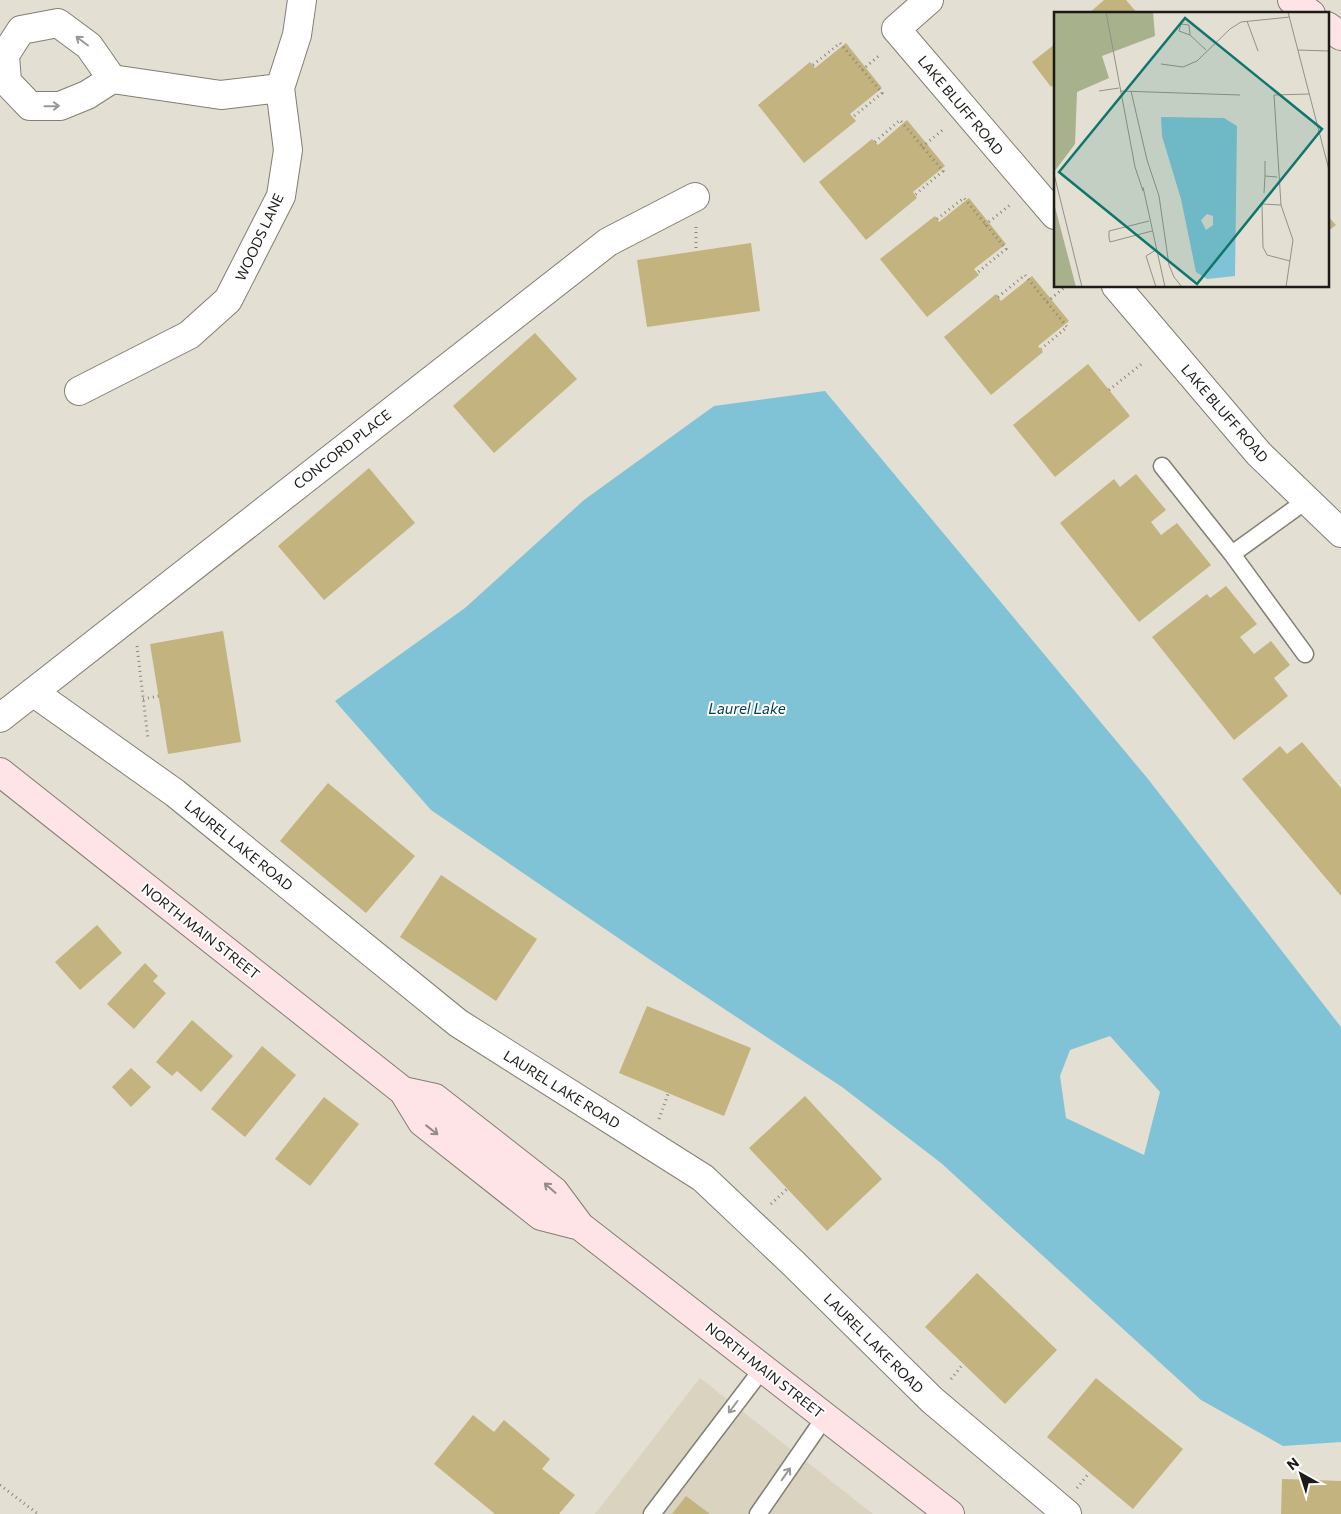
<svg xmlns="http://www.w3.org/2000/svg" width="1341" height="1514" font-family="Commissioner,sans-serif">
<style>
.built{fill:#d9d3c0}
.water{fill:#80c3d6;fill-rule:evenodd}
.building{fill:#c3b37e}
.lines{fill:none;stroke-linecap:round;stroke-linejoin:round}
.lane-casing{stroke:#827e73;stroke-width:19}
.street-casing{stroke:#827e73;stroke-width:30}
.secondary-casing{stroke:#827e73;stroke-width:30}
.path{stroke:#89867d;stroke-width:3;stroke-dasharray:1 4;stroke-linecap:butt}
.lane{stroke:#fff;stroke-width:16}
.street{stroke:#fff;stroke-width:28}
.secondary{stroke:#fee4e7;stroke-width:28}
.oneway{stroke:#999897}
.oneway2{stroke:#998a89}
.labels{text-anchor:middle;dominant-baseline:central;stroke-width:4;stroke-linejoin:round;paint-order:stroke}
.street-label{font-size:14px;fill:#1d1b17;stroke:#fff}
.water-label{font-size:15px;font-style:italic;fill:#024250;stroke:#fff}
.inset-road{fill:none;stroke:#949187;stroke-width:1}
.view{fill:#0f766e;fill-opacity:0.15;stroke:#0f766e;stroke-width:2.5}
.inset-edge{fill:none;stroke:#1d1b17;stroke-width:2.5}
</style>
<rect width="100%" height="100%" fill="#e3dfd2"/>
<!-- built -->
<path class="built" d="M700,1378L873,1514H595Z"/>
<!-- water -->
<path class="water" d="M825,391L1148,779L1341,1027V1442L1283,1446L1201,1400L941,1163L842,1087L649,959L431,810L335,701L465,608L584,500L714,406ZM1110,1036L1160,1092L1144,1155L1066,1118L1060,1076L1070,1050Z"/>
<!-- building -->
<path class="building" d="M1104,0H1126L1138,14H1088Z
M846,43L882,88L850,114L856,121L804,163L758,105L810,62L815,68Z
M1055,44V84L1051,87L1032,62Z
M907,120L945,166L913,192L917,198L866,240L819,182L872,139L878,145Z
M969,198L1006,244L974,269L979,275L927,317L880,259L935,216L939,222Z
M1327,215L1336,225L1327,232Z
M751,243L760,311L647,327L637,260Z
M1032,276L1069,321L1038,346L1043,352L991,395L944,337L996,294L1001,301Z
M535,333L577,379L494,453L453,406Z
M1088,364L1130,416L1055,477L1013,425Z
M369,468L415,523L324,600L278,546Z
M1136,474L1166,510L1151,522L1161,535L1177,523L1211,565L1139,622L1060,523L1114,479L1120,487Z
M1226,586L1257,624L1240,637L1254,654L1271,641L1290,665L1274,678L1288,696L1234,740L1152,637L1207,594L1210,598Z
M223,631L241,742L168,754L150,644Z
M1302,742L1341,788V896L1242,779L1280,746L1287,754Z
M328,783L415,856L366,913L280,841Z
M441,875L537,939L496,1001L400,937Z
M97,925L122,953L80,990L55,962Z
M145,963L158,976L153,981L166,993L134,1029L107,1004Z
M647,1006L751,1048L724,1116L619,1073Z
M192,1020L233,1056L201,1092L177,1071L172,1076L156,1062Z
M262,1046L296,1075L245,1137L211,1109Z
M131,1068L151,1087L131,1107L112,1087Z
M805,1096L882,1179L827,1231L749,1148Z
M324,1097L359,1124L310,1186L275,1159Z
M977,1273L1057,1350L1005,1404L925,1327Z
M1096,1378L1183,1449L1133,1509L1047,1437Z
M473,1415L494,1432L504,1420L550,1459L542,1469L575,1495L559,1514H495L434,1464Z
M1282,1479L1341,1481V1514H1281Z
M686,1496L710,1514H672Z"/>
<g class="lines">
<!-- lane casing -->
<g class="lane-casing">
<path id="lane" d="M1162,466L1232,554L1307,500
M1232,554L1305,654
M652,1514L763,1368
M758,1514L825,1417"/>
</g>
<!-- street casing -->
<g class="street-casing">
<path id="street" d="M929,0L896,29L1055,215
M112,79L89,46L58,23L21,30L5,55L7,82L30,106H60L87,95L112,79L221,95L280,88
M1116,286L1259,454L1341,533
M79,391L189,335L228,300L281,196L288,150L280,88L297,35L302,0
M33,692L175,793L458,1023L703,1178L794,1264L932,1400L1067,1514
M0,718L608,242L695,197"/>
</g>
<!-- secondary casing -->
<g class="secondary-casing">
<path id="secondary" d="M1292,0L1311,14
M1327,26L1341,36
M0,772L403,1091L422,1122L541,1216L580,1226
M403,1091L435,1098L554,1191L580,1226L950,1514"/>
</g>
<!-- path -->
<path class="path" d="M813,65L840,43L882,93L853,117
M862,70L881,54
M875,142L900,120L943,171L915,195
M922,147L945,128
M937,219L964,198L1006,249L977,273
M985,225L1010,205
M696,227V251
M998,297L1025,275L1067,327L1041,349
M1047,302L1066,286
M1109,390L1144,362
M137,646L148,739
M143,699L159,696
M659,1119L668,1094
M771,1204L787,1189
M951,1379L963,1364
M0,1485L38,1514
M1077,1488L1089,1473"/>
<!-- lane -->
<use href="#lane" class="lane"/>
<!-- street -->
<use href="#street" class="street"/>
<!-- secondary -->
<use href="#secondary" class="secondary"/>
</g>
<!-- one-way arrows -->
<defs><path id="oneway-shaft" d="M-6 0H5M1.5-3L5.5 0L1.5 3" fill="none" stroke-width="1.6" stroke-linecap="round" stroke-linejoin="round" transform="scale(1.25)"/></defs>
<g class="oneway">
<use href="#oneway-shaft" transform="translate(82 41) rotate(-143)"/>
<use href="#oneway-shaft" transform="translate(52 106) rotate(-1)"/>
<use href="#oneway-shaft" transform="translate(733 1407) rotate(127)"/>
<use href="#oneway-shaft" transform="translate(786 1474) rotate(-55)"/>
</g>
<g class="oneway2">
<use href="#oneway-shaft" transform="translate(432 1130) rotate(38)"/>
<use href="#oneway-shaft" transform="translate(550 1188) rotate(-139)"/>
</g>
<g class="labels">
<!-- street labels -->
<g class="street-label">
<text transform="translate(961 105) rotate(50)">LAKE BLUFF ROAD</text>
<text transform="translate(259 237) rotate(-65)">WOODS LANE</text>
<text transform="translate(1225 413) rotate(49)">LAKE BLUFF ROAD</text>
<text transform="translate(342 449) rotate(-38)">CONCORD PLACE</text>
<text transform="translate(239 845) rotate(39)">LAUREL LAKE ROAD</text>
<text transform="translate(201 931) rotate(38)">NORTH MAIN STREET</text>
<text transform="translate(562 1089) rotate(32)">LAUREL LAKE ROAD</text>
<text transform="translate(874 1343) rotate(45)">LAUREL LAKE ROAD</text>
<text transform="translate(765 1370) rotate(38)">NORTH MAIN STREET</text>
</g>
<!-- water labels -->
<g class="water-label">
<text x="747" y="708">Laurel Lake</text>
</g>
</g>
<!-- overview -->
<g transform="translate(1054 12)">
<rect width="275" height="275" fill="#e3dfd2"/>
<path d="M0,0H99L101,24L48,44L55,66L23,80L21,132L0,160ZM0,191L22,275H0Z" fill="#a7b18b"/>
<path d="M107,105L170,106L183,114L181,264L153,267L142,260L127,187L108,124ZM153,202L159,204V213L152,218L147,208Z" fill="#80c3d6" fill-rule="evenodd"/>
<path class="inset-road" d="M52,0L81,155L89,179M234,0L275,158M193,9L204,39M136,23L135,13L127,12L125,19L136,23L152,38M244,38L275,39M107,52L129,55L143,49L176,17L187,10L236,5M45,79L65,76M66,79L186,83M77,79L93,148L105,184L115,253L120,265L128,275M211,149V164L223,165M0,162L28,275M89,175L111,275M210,181L211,164M227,193L208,192L209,235L213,243L236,249M95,209L55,219V226L56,230L98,219M102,238L92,244L102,275M232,275L239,228L227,193L220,83L255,82"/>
<path class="view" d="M131,6L268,117L143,272L5,160Z"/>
<rect width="275" height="275" class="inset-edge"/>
</g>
<!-- north arrow -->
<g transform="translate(1301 1474) rotate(321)" stroke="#ffffff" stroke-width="4" paint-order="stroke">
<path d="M0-4L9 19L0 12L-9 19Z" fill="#1d1b17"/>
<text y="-8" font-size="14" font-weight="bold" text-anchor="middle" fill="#1d1b17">N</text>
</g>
</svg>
